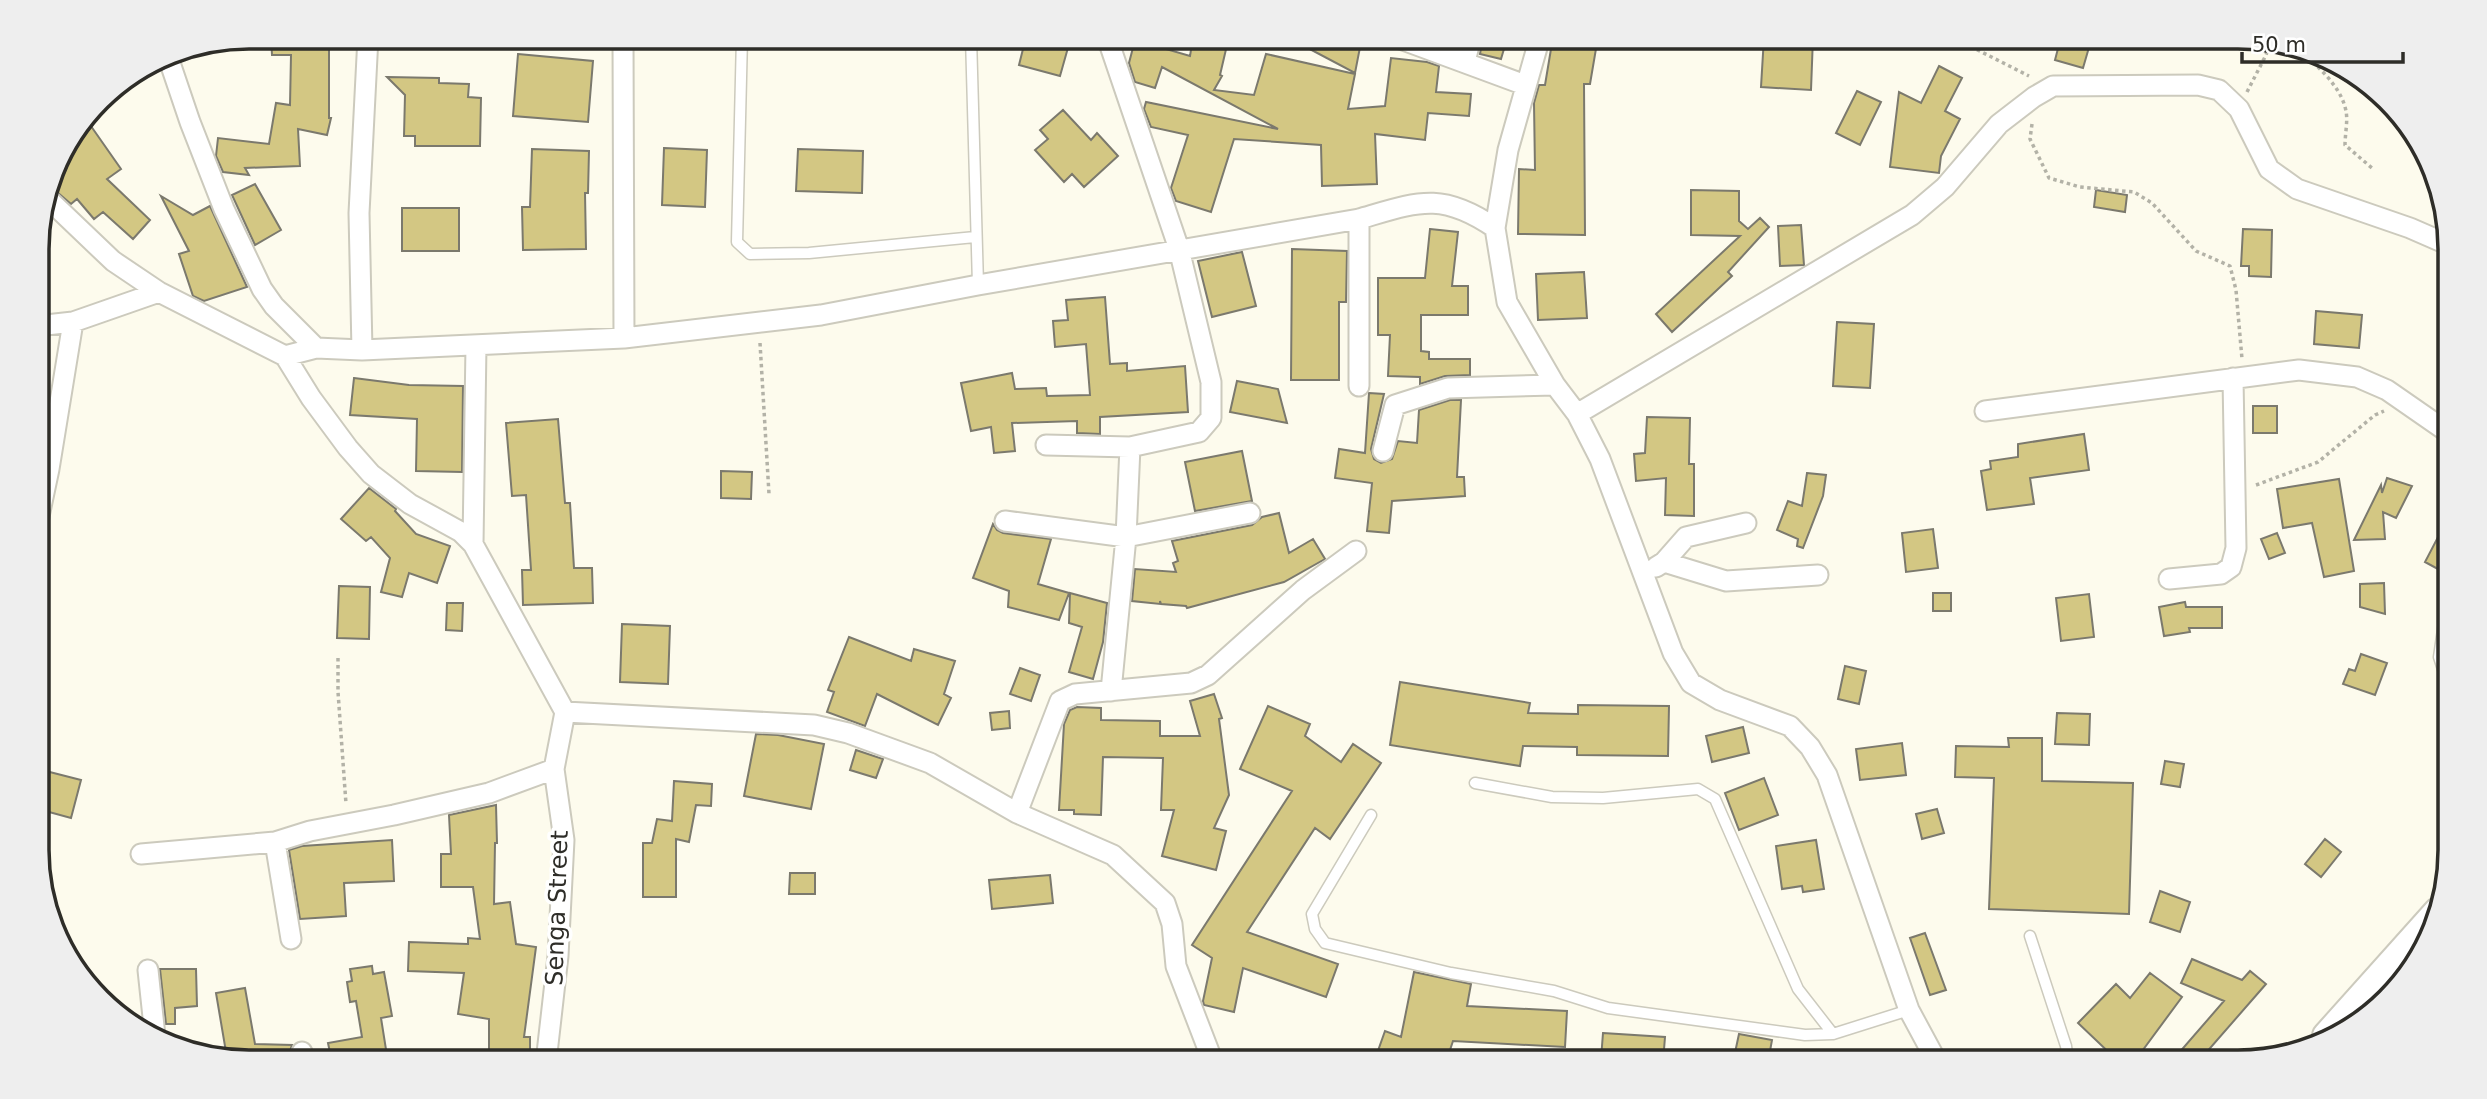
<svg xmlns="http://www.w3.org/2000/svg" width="2487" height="1099" font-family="'DejaVu Sans',sans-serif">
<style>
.building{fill:#d3c783;stroke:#7b796d;stroke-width:2}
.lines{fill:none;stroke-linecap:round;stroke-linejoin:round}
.service-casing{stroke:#cccabd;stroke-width:13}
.minor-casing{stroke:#cccabd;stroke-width:23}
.secondary-casing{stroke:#cccabd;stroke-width:32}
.path{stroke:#b3b2a7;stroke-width:3.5;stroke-dasharray:3.5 3.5;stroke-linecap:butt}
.service{stroke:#fff;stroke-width:10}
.minor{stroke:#fff;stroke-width:19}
.secondary{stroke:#fff;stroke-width:28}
.labels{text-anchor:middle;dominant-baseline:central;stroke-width:7;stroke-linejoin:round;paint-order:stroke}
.street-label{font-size:24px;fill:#2e2d28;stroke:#fff}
.rim{fill:none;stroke:#2e2d28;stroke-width:3.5}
</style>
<rect width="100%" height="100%" fill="#fdfbed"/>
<!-- building -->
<path class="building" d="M271,37H329V118H331L327,135L298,129L300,166L245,168L249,175L223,172L216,156L218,138L269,144L276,103L290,105L291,55H272Z
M1026,37H1071L1060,76L1019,65Z
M1287,37H1362L1355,73Z
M1483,37L1506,42L1501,59L1480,54Z
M1553,37H1598L1590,84H1584L1585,235L1518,234L1519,169L1535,170L1534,103L1539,85H1545Z
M1764,37H1813L1811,90L1761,87Z
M2061,37H2092L2083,68L2055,60Z
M1193,38L1227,45L1220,75L1222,76L1214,90L1254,95L1266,54L1355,74L1348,109L1385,106L1391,58L1427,62L1439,66L1436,92L1471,94L1469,116L1428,113L1425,140L1375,134L1377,184L1322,186L1321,145L1234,139L1211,212L1176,201L1171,188L1188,135L1151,127L1144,109L1146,102L1278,129L1162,67L1155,88L1135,82L1129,63L1135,40L1190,56Z
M518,54L593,61L588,122L513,116Z
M1939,66L1962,78L1945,111L1960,119L1941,156L1939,173L1890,167L1899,92L1921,103Z
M387,77L439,78V83L469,84L468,97L481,98L480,146H415V136H404L405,95Z
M1857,91L1881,102L1860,145L1836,133Z
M1063,110L1091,140L1097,133L1118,156L1084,187L1072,174L1064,182L1035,150L1048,139L1040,130Z
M86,119L121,169L107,179L150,220L133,239L103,212L94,219L77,199L71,204L50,186L58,156Z
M664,148L707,150L705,207L662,205Z
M532,149L589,151L588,193H585L586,249L523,250L522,207H530Z
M798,149L863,151L862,193L796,191Z
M255,184L281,230L255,245L232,195Z
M1691,190L1739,191V221L1748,229L1760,218L1769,227L1728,272L1732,276L1672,332L1656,314L1740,236L1691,235Z
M2096,190L2127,195L2125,212L2094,207Z
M161,196L193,215L210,206L247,287L204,301L193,296L179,254L189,251Z
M402,208H459V251H402Z
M1801,225L1804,265L1780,266L1778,226Z
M1430,229L1458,232L1452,286H1468V315H1421V351L1429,352V359H1470V375L1445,376L1420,384V377L1388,376L1390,335H1378V278H1425Z
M2243,229L2272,230L2271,277L2249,276V266H2241Z
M1292,249L1347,251L1346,302H1339V380H1291Z
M1242,252L1256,306L1212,317L1198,261Z
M1584,272L1587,318L1538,320L1536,274Z
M1105,297L1110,364L1127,363V371L1185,366L1188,412L1100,417V434L1077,433V421L1012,423L1015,451L994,453L991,427L971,431L961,383L1012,373L1015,389L1046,388L1047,396L1090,395L1086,344L1055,347L1053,321L1068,320L1066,300Z
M2316,311L2362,315L2359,348L2314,344Z
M1837,322L1874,324L1870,388L1833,386Z
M354,378L409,385L463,386L462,472L416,471L417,419L350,415Z
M1237,381L1278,389L1287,423L1230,412Z
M1369,393L1384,394L1371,449L1374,459L1381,463L1392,459L1398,441L1417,443L1419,410L1450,400H1461L1457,477H1464L1465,496L1392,501L1389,533L1367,531L1372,483L1335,478L1339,449L1365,453Z
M2253,406H2277V433H2253Z
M1647,417L1690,418L1689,464H1694V516L1665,515L1666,478L1636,481L1634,454L1645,453Z
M558,419L565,503H570L574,568H592L593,603L523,605L522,570H531L526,495L512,496L506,423Z
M2084,434L2089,470L2030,478L2034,504L1987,510L1981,471L1991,469L1990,461L2018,457V444Z
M1242,451L1252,501L1195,511L1185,462Z
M721,471L752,472L751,499L721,498Z
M1807,473L1826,475L1823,496L1803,548L1797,546L1798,539L1777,530L1788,501L1802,506Z
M2387,478L2412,486L2396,518L2383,512L2385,539L2354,540L2381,485L2382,493Z
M2339,479L2354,571L2324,577L2312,523L2283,528L2277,489Z
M369,488L396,509L395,511L416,534L450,546L437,583L409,573L402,597L381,592L390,558L371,537L366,541L341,519Z
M1279,513L1289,553L1313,539L1325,559L1284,582L1187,608L1186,606L1161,604L1160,601V604L1132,601L1135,569L1176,572L1173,563L1178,561L1172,541L1252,525L1262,517Z
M2449,516V575L2425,562Z
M993,524L997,530L1003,533L1051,539L1038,584L1069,593L1059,620L1008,607L1009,591L973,578Z
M1933,529L1938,568L1906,572L1902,533Z
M2277,533L2285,553L2269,559L2261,539Z
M2384,583L2385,614L2360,607V584Z
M339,586L370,587L369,639L337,638Z
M1070,593L1107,603L1103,642L1093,679L1069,672L1082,627L1069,623Z
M1933,593H1951V611H1933Z
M2089,594L2094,637L2061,641L2056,598Z
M2185,602L2186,607H2222V628H2189L2190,632L2164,636L2159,607Z
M447,603H463L462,631L446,630Z
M622,624L670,626L668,684L620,682Z
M849,637L911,661L914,649L955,661L944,694L951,698L938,725L877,694L865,726L827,712L834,692L828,690Z
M2361,654L2387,663L2375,695L2343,684L2349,669L2355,671Z
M1845,666L1866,671L1859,704L1838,699Z
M1020,668L1040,675L1031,701L1010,694Z
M1400,682L1530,703L1528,713L1578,714V705L1669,706L1668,756L1577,755V747L1523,746L1520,766L1390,745Z
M1214,694L1222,718L1219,719L1229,795L1214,828L1226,831L1216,870L1162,856L1174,810H1161L1163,758L1103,757L1101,815L1074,814V810H1059L1064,724L1070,710L1077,707L1101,708V720L1160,721V736H1200L1190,701Z
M1268,706L1310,724L1305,736L1341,762L1353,744L1381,763L1330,839L1315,828L1247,932L1338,964L1326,997L1243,968L1234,1012L1204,1005L1203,1001L1212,958L1192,945L1292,791L1240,769Z
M1009,711L1010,728L992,730L990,713Z
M2057,713L2090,714L2089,745L2055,744Z
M1743,727L1749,753L1712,762L1706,736Z
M756,734L778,735L824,744L811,809L744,796Z
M2008,738H2042V781L2133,783L2129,914L1989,909L1994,778L1955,777L1956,746L2009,747Z
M1902,743L1906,775L1860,780L1856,749Z
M856,750L883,759L876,778L850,770Z
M2165,761L2184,764L2180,787L2161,784Z
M38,769L81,780L71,818L38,809Z
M1764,778L1778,815L1739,830L1725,793Z
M674,781L712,784L711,806L696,805L689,842L676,839V897H643V843H652L657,819L672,821Z
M496,805L497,843H495L494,904L510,902L516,944L536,947L524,1037H530V1062H489V1019L458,1014L464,973L408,971L409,942L468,944V938L480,939L473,887H441V854H451L449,815Z
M1937,809L1944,833L1922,839L1916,814Z
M2325,839L2341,852L2321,877L2305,864Z
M392,840L394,881L344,883L346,916L300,919L289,850L302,846Z
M1816,840L1824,889L1803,892L1802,886L1782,889L1776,846Z
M790,873H815V894H789Z
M1050,875L1053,903L992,909L989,880Z
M2160,891L2190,902L2180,932L2150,922Z
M1925,933L1946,990L1930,995L1910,938Z
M2192,959L2242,980L2250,971L2266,984L2198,1062H2171L2224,1001L2181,983Z
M372,966L373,974L384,972L392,1016L381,1018L388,1062H332L328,1043L362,1037L356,1001L350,1002L347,982L352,981L350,969Z
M160,969H196L197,1006L175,1008V1024H166Z
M1414,972L1471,984L1467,1006L1567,1011L1565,1047L1453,1041L1446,1062H1374L1385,1031L1401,1037Z
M2150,973L2182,997L2134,1062H2119L2078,1023L2116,984L2130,998Z
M245,988L255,1044L292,1045L290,1051L293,1062H249L227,1058L216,993Z
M1603,1033L1665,1037L1663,1062L1601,1059Z
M1739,1034L1772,1040L1768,1062H1733Z"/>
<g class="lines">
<!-- service casing -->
<g class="service-casing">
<path id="service" d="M742,37L737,242L750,254L809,253L975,237
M971,37L978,285
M2444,623L2439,657L2450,691
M1475,783L1552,797L1603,798L1698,789L1715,799L1798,989L1833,1034L1909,1010
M1371,815L1312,914L1315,929L1325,943L1451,973L1554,991L1608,1008L1805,1035L1833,1034
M2030,936L2066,1046L2068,1062"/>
</g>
<!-- minor casing -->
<g class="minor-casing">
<path id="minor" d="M623,37L624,338
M1395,37L1525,85
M1540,37L1508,150L1495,228L1507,302L1555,385L1577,414L1600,459L1673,653L1691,683L1720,700L1790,726L1810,747L1827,775L1909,1010L1937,1062
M167,54L190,122L224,209L262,289L274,306L316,348
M1465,62L1471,37
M47,198L113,261L159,292L285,356L311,398L348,448L371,474L410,504L461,532L473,544L565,712
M1359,219V386
M37,326L73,322L159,292
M362,350L359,213L368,37
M285,356L316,348L362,350L624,338L821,315L978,285L1359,219C1418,202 1441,191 1495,228
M1985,411L2299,370L2357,377L2387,390L2449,433
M1577,414L1912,215L1945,187L1999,124L2034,97L2053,86L2198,85L2219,90L2239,109L2269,169L2297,189L2410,228L2449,245
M1046,445L1130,447L1199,432L1211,418V382L1179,249L1107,37
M1383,451L1395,405L1448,388L1555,385
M38,521L49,469L73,322
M1005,521L1126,537L1250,513
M473,544L476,345
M1664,562L1726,581L1818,575
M1656,567L1664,562L1686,537L1746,523
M2169,579L2221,574L2231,567L2236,548L2233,378
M1111,691L1126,537L1130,447
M565,712L814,725L848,733L930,763L1017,813L1113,855L1165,903L1172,924L1176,966L1213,1062
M1017,813L1060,701L1075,694L1191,683L1208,675L1303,590L1356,551
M141,854L275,842
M291,939L275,842L310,831L394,815L489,793L554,769
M148,970L155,1036
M302,1052L306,1062
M546,1062L558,956L564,840L554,769L565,712"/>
</g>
<!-- secondary casing -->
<g class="secondary-casing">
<path id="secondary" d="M2327,1036L2438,912"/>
</g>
<!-- path -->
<path class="path" d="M1952,37L2029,76
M2297,48C2315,64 2341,85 2346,111C2348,121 2345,134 2345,145L2372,168
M2247,92L2266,55L2270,43
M2032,124L2030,139L2049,178L2080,187L2134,192L2152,203L2196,251L2230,266L2236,290L2242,359
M760,343L769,494
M2256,485L2318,462L2375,415L2384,411
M338,658V692L346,804"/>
<!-- service -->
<use href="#service" class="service"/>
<!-- minor -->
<use href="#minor" class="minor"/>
<!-- secondary -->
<use href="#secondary" class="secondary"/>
</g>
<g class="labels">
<!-- street labels -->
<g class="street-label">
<text transform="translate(557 908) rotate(-88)">Senga Street</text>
</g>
</g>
<!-- crop -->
<path d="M0 0H2487V1099H0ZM249 49H2238A200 200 0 0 1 2438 249V850A200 200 0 0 1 2238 1050H249A200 200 0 0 1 49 850V249A200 200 0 0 1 249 49Z" fill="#eee" fill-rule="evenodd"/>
<path class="rim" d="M249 49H2238A200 200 0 0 1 2438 249V850A200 200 0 0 1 2238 1050H249A200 200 0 0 1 49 850V249A200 200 0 0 1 249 49Z"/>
<!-- scale -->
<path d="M2242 52v10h161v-10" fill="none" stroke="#2e2d28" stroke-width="3.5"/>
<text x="2252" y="52" font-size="21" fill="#2e2d28" stroke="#ffffff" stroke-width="5" paint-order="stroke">50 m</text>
</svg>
